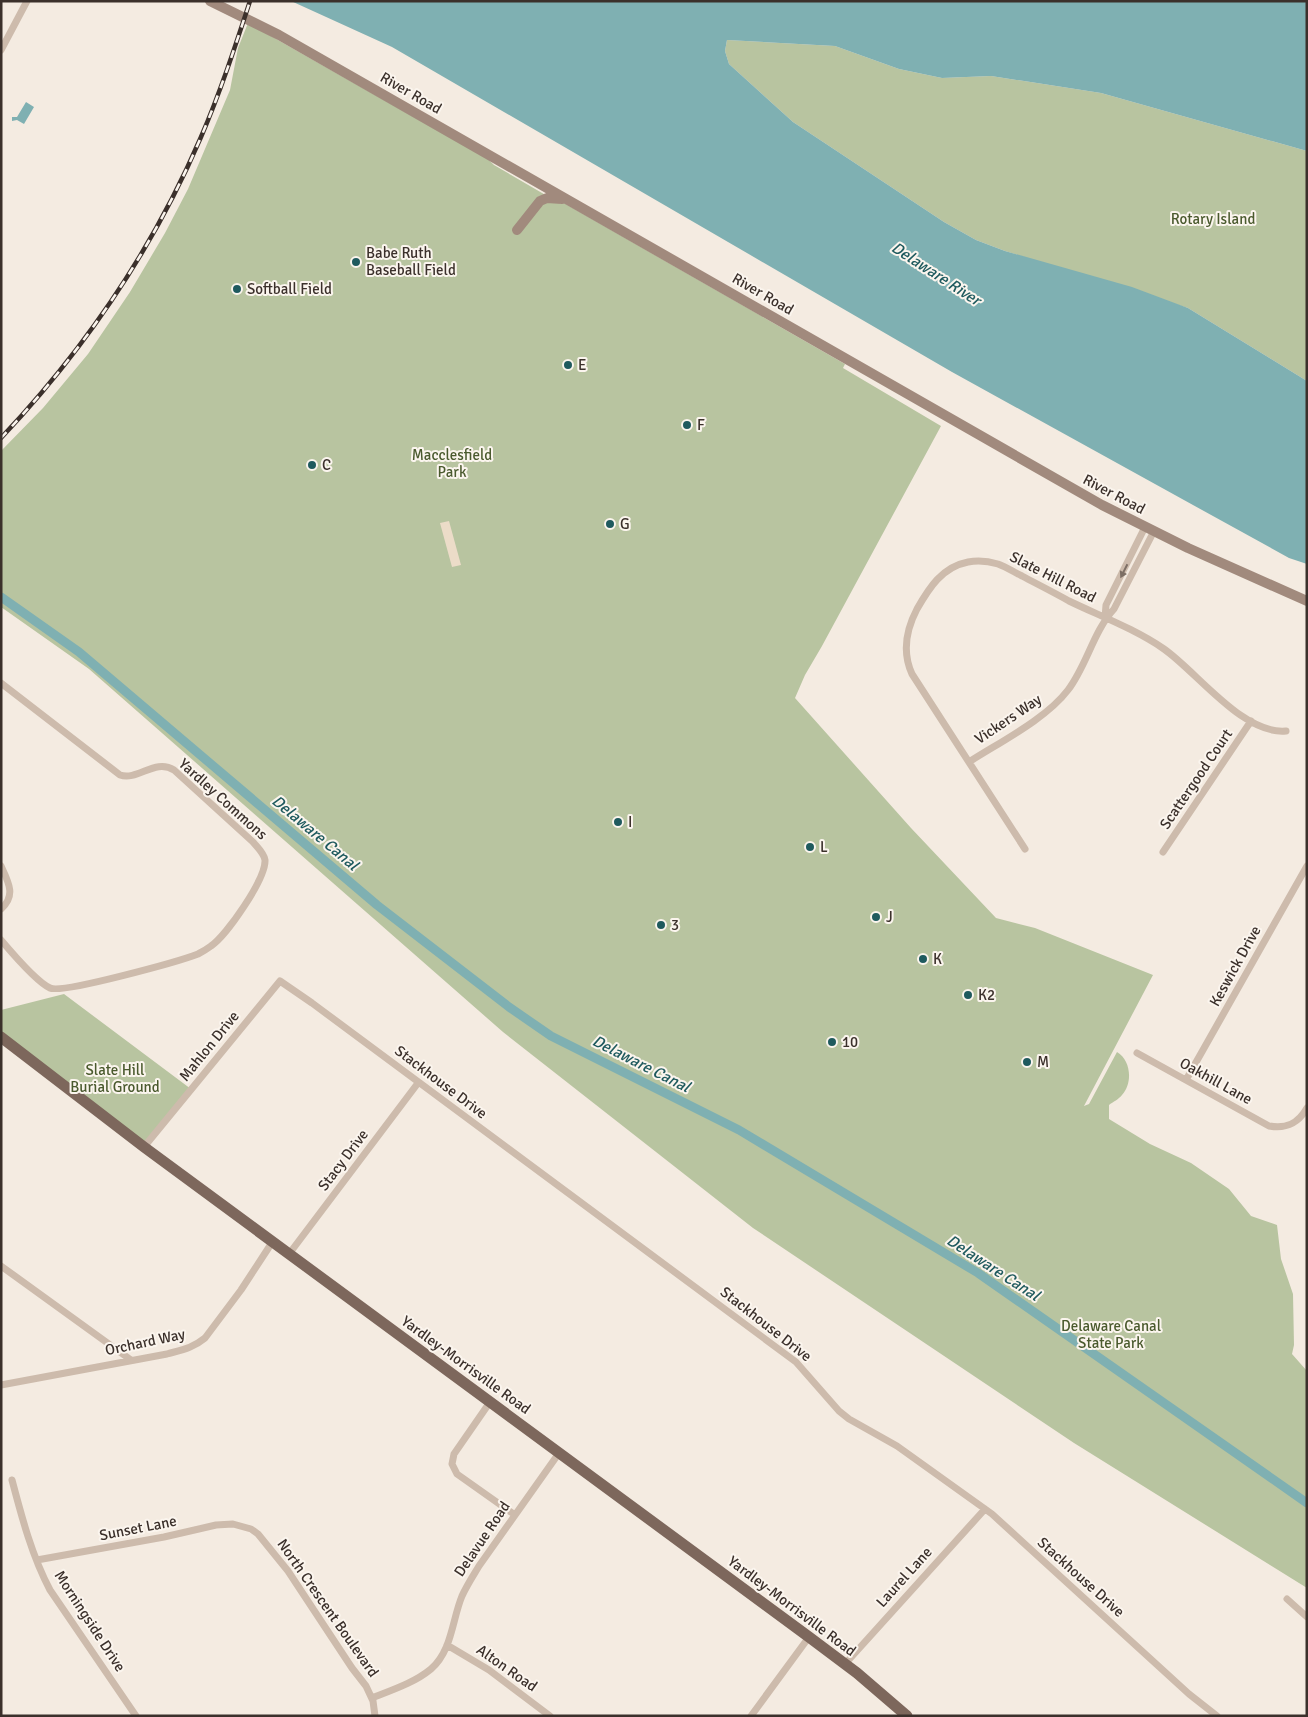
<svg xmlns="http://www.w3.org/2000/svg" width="1308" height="1717" font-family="Signika,sans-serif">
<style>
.green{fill:#b8c4a0}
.plaza{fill:#ecdcc8}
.water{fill:#7fb0b2}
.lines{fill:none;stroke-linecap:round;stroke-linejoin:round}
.canal{stroke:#7fb0b2;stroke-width:9}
.minor{stroke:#cdbbac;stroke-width:7}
.secondary{stroke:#a18a7d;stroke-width:10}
.primary{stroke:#7d675c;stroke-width:11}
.rail-casing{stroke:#3b302b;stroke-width:4.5}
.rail{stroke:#fbf5ee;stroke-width:2.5;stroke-dasharray:8;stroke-linecap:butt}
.oneway{fill:#7d6f65}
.poi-dot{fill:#1f5a5e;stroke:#fbf5ee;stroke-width:2}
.labels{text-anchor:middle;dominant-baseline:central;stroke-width:4;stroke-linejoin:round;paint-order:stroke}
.street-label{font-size:15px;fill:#3b302b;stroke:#fbf5ee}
.park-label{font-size:15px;fill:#4a5a2e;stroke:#fbf5ee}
.poi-label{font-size:15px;fill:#3b302b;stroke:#fbf5ee;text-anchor:start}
.water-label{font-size:16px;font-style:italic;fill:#1f5a5e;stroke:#fbf5ee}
</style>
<rect width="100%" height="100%" fill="#f4ebe1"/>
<!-- green -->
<path class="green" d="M248,23L488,159L494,165L561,204L564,203L838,360L845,364L843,368L941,426L822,646L805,675L795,698L911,828L996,918L1035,928L1153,975L1084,1106L1089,1104L1117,1052C1131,1060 1133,1083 1122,1095C1119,1099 1113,1102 1109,1105V1119L1150,1144L1191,1163L1229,1189L1251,1216L1277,1225L1281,1259L1293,1294L1294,1345L1292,1354L1307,1371V1588L1074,1443L753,1228L503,1032L89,669L1,607V451L43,408L88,354L130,292L165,233L188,189L230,90L238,48Z
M727,40L835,46L899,69L942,78L991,76L1101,93L1307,151V381L1188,308L1005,251L976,240L944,222L793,122L729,64L725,51Z
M64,994L191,1089L144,1147L1,1037V1010Z"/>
<!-- plaza -->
<path class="plaza" d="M449,521L461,565L452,567L440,523Z"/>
<!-- water -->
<path class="water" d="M291,1H1307V151L1101,93L991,76L942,78L899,69L835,46L727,40L725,51L729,64L793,122L944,222L976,240L1005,251L1132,287L1188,308L1307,381V564L1289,558L952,372L392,47Z
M26,102L34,107L24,124L17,120L12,121V117H17Z"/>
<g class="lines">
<!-- canal -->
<path class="canal" d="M1,597L79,652L377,905L509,1007L551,1036L739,1130L978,1273L1307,1503"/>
<!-- minor -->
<path class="minor" d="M1,50L27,1
M1105,618L1106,605L1145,527
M1,683L120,775C138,781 155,758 174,770L253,842C257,847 264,853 265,860C266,879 226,936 211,946C207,949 202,952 198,954C180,961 62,994 50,988C37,982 12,953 1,940
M969,762C1000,742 1046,719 1068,690C1087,665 1093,632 1114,609L1154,531
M1025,849L912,674C902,652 906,630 917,609C929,588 942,567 968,562C978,560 988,561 998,564C1006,567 1014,572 1022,576C1037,584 1053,592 1069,601C1100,616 1135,629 1164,649C1197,672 1243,735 1286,731
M1163,852L1251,721
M1,866C9,883 16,896 1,909
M1137,1053L1269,1126C1286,1129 1298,1124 1307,1108
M1186,1080L1307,866
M144,1147L280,981L312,1003L796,1362L839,1411L849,1419L897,1446L992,1514L1189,1694L1217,1716
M289,1254L418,1083
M1,1266L131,1360
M1,1385L167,1354C181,1350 193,1348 205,1338L241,1290L273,1241
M490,1402L454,1454L452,1464L457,1474L515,1515
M12,1480C22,1518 32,1556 50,1590L136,1716
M37,1560L164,1537L216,1525L233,1524L251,1529L258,1534L288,1571L352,1668L366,1686L373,1701L375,1716
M1287,1599L1307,1617
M447,1645L489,1670L550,1716
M845,1664L985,1509
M372,1698C392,1690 414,1683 431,1669C452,1651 452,1620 462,1596C467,1585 473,1576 479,1566L559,1453
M751,1716L809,1637"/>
<!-- secondary -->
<path class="secondary" d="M210,1L279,35L1102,505L1188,548L1307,601
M517,230L540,201L547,198L562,199"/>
<!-- primary -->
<path class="primary" d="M1,1037L144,1147L809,1637L857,1673L907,1716"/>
<!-- rail casing -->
<g class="rail-casing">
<path id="rail" d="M1,438C85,349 153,249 201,137C220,93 235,47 250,1"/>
</g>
<!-- rail -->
<use href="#rail" class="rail"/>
</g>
<!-- one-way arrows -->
<defs><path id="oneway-solid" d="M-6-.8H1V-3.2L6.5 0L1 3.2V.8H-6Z" transform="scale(1.25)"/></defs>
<use class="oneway" href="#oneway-solid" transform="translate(1124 571) rotate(117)"/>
<!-- markers -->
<g class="poi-dot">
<circle cx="356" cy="262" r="5"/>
<circle cx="237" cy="289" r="5"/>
<circle cx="568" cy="365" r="5"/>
<circle cx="687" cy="425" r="5"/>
<circle cx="312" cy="465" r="5"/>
<circle cx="610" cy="524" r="5"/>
<circle cx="618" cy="822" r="5"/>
<circle cx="810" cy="847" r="5"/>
<circle cx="876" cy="917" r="5"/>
<circle cx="661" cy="925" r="5"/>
<circle cx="923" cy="959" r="5"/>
<circle cx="968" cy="995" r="5"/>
<circle cx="832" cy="1042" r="5"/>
<circle cx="1027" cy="1062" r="5"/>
</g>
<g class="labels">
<!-- street labels -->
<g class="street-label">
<text transform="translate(411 93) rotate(30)">River Road</text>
<text transform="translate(763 294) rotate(30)">River Road</text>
<text transform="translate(1114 494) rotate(28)">River Road</text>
<text transform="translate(1053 577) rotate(27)">Slate Hill Road</text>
<text transform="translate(1008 719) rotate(-34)">Vickers Way</text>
<text transform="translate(1196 779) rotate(-56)">Scattergood Court</text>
<text transform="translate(223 799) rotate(42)">Yardley Commons</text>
<text transform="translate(1235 966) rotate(-61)">Keswick Drive</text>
<text transform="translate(209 1046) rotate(-51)">Mahlon Drive</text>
<text transform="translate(1216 1081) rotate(29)">Oakhill Lane</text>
<text transform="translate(441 1082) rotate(37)">Stackhouse Drive</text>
<text transform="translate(343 1160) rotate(-53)">Stacy Drive</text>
<text transform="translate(766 1324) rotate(38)">Stackhouse Drive</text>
<text transform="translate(145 1342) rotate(-12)">Orchard Way</text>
<text transform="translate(466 1365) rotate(36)">Yardley-Morrisville Road</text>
<text transform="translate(138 1528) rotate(-11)">Sunset Lane</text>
<text transform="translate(482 1539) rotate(-56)">Delavue Road</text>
<text transform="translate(904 1577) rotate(-48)">Laurel Lane</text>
<text transform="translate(1081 1577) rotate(42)">Stackhouse Drive</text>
<text transform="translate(792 1606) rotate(37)">Yardley-Morrisville Road</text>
<text transform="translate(328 1608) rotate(55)">North Crescent Boulevard</text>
<text transform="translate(90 1621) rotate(57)">Morningside Drive</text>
<text transform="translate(507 1668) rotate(35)">Alton Road</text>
</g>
<!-- park labels -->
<g class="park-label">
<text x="1213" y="219">Rotary Island</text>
<text x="452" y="455">Macclesfield<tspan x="452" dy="17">Park</tspan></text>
<text x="115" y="1070">Slate Hill<tspan x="115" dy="17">Burial Ground</tspan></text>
<text x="1111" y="1326">Delaware Canal<tspan x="1111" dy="17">State Park</tspan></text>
</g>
<!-- poi labels -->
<g class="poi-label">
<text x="366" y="253">Babe Ruth<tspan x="366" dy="17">Baseball Field</tspan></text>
<text x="247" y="289">Softball Field</text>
<text x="578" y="365">E</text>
<text x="697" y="425">F</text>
<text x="322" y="465">C</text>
<text x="620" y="524">G</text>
<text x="628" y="822">I</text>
<text x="820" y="847">L</text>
<text x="886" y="917">J</text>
<text x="671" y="925">3</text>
<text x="933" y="959">K</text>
<text x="978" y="995">K2</text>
<text x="842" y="1042">10</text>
<text x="1037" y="1062">M</text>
</g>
<!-- water labels -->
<g class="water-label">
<text transform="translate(936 274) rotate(33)">Delaware River</text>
<text transform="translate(315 833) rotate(40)">Delaware Canal</text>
<text transform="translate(641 1064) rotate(27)">Delaware Canal</text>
<text transform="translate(993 1268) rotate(33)">Delaware Canal</text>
</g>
</g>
<!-- border -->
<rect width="1308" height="1717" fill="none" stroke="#3b302b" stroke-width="5"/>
</svg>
